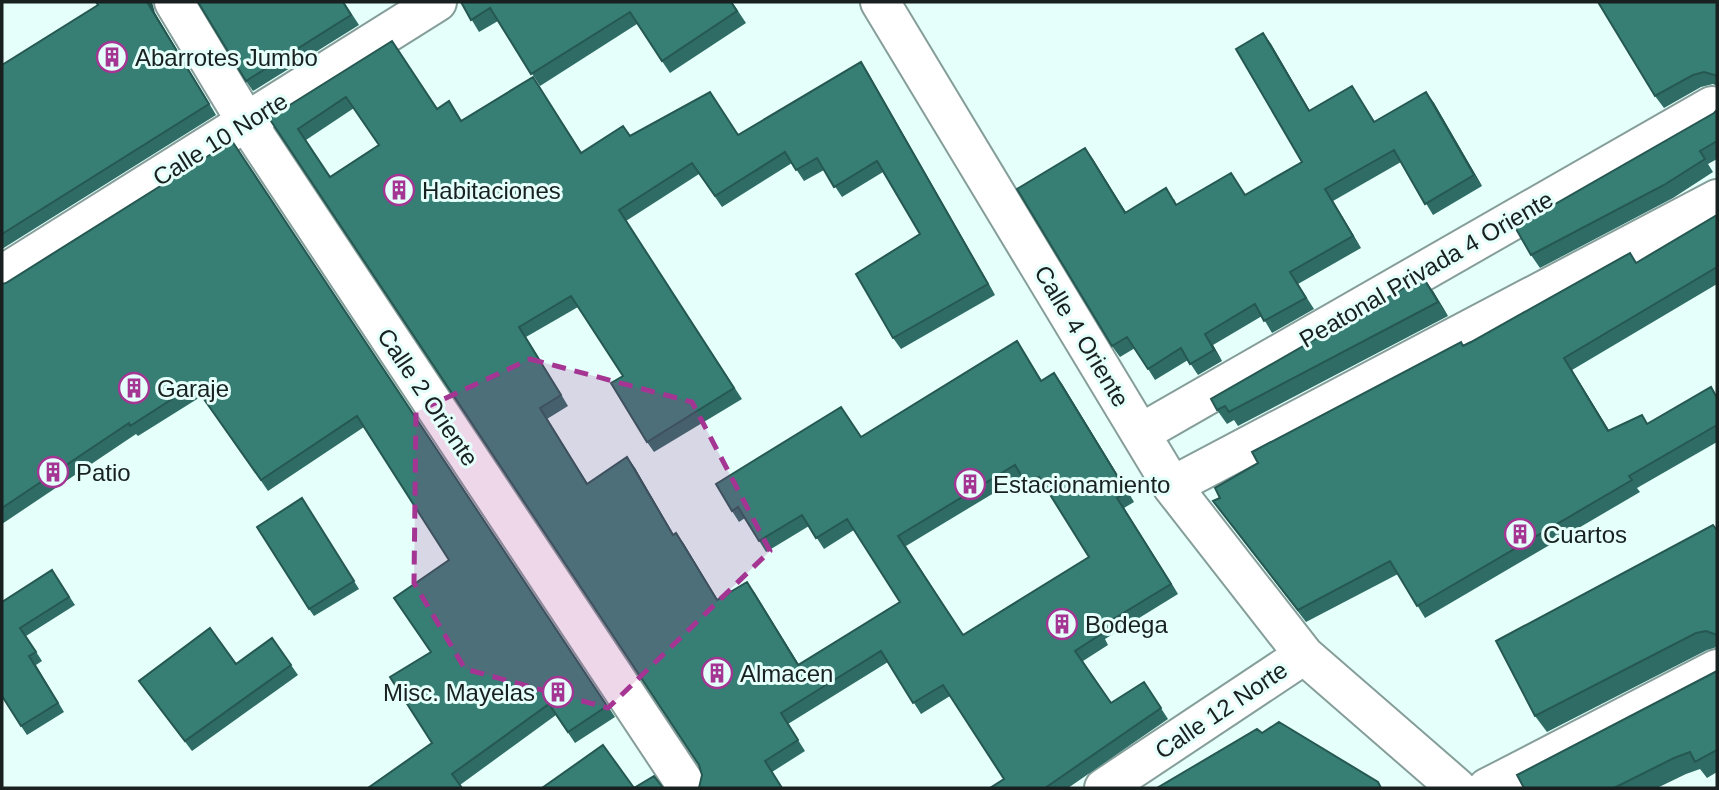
<svg xmlns="http://www.w3.org/2000/svg" width="1719" height="790" font-family="Arial,sans-serif">
<style>
.lines{fill:none;stroke-linecap:round;stroke-linejoin:round}
.street-casing{stroke:#869e9a;stroke-width:42}
.street{stroke:#fff;stroke-width:38}
.wall{fill:#2f6c65;fill-rule:evenodd}
.shaded-wall{fill:#265852}
.building{fill:#377e75;stroke:#265852;stroke-width:2;fill-rule:evenodd}
.marked{fill:#a43593;fill-opacity:0.2;stroke:#a43593;stroke-width:5;stroke-dasharray:14 9;stroke-linejoin:round}
.labels{text-anchor:middle;dominant-baseline:central;stroke-width:6;stroke-linejoin:round;paint-order:stroke}
.poi-label{font-size:24px;fill:#182120;stroke:#e5fffa;text-anchor:start}
.street-label{font-size:24px;fill:#182120;stroke:#e5fffa}
</style>
<rect width="100%" height="100%" fill="#e5fffa"/>
<g class="lines">
<!-- street casing -->
<g class="street-casing">
<path id="street" d="M174,2L247,123L688,788
M880,2L1172,486L1304,655L1457,788
M2,275L437,2
M1141,433L1712,106
M1172,486L1717,199
M1104,788L1304,655
M1487,788L1717,669"/>
</g>
<!-- street -->
<use href="#street" class="street"/>
</g>
<!-- wall -->
<path class="wall" d="M344,2L359,25L253,91L246,81Z
M461,2H732L746,23L670,73L637,24L540,86L498,21L479,32Z
M1717,2V86L1713,84L1701,87L1664,108L1655,96Z
M98,5L155,13L216,115L2,249V65Z
M1263,33L1271,44L1310,111L1352,86L1375,122L1426,92L1434,103L1482,186L1433,215L1401,162L1333,201L1361,248L1298,284L1314,309L1272,333L1262,316L1213,345L1222,361L1198,375L1188,360L1155,380L1135,348L1120,357L1112,346L1085,148L1126,212L1174,199L1177,205L1246,194L1302,162Z
M392,41L437,108L462,121L540,88L582,153L630,136L739,135L861,62L868,73L995,295L901,349L893,338L920,234L883,172L842,197L824,170L804,181L792,163L722,207L699,174L626,221L742,399L654,452L647,442L623,376L578,307L526,337L568,406L547,419L588,484L627,457L635,468L674,535L676,533L684,544L718,600L747,582L799,665L900,602L854,530L824,549L809,526L766,552L745,518L739,522L732,511L862,437L1017,341L1042,381L1054,373L1062,384L1134,502L1124,508L1178,594L1105,639L1108,645L1083,661L1111,703L1144,682L1168,719L1068,788H990L1004,779L950,696L921,714L888,662L788,724L805,751L772,772L702,775L699,765L269,118ZM354,108L379,145L330,177L306,140ZM1022,476L1034,495L1046,488L1089,557L963,635L906,546Z
M1717,110V159L1708,164L1713,172L1673,198L1540,268L1531,255Z
M232,141L615,717L575,743L556,715L460,785L368,788L432,743L431,652L449,560L364,427L268,491L202,396L138,436L136,434L2,524V284L6,283Z
M1717,215V284L1572,370L1609,431L1648,424L1711,387L1717,396V442L1637,488L1640,492L1425,618L1398,574L1306,622L1213,501L1463,345L1636,263Z
M1433,291L1448,316L1238,426L1234,420L1227,424L1217,410Z
M307,506L359,589L314,616L309,609Z
M1716,529H1717V647L1707,650L1547,732L1535,716Z
M58,579L75,605L26,636L42,661L36,665L64,712L27,735L21,726L2,602Z
M272,638L298,675L192,751L139,681L236,664Z
M1717,671V772L1707,778L1700,769L1686,774L1657,788H1524Z"/>
<!-- shaded-wall -->
<path class="shaded-wall" d="M147,2H152L155,13L216,115Z
M1263,33L1271,44L1317,123L1309,111Z
M861,62L868,73L995,295L988,284Z
M1426,92L1434,103L1482,186L1474,175Z
M1085,148L1093,159L1133,224L1125,213Z
M1325,189L1333,201L1361,248L1353,236Z
M1423,277L1433,291L1448,316L1438,302Z
M519,327L526,337L568,406L561,395Z
M1205,334L1213,345L1222,361L1214,350Z
M1564,358L1572,370L1617,443L1608,431Z
M1054,373L1062,384L1134,502L1127,492Z
M627,457L635,468L680,546L673,535Z
M1117,498L1124,508L1178,594L1171,584Z
M676,533L684,544L724,611L717,600Z
M747,582L755,593L806,676L798,665Z"/>
<!-- building -->
<path class="building" d="M96,2H147L209,104L2,234V65L98,5Z
M198,2H343L351,15L246,81Z
M461,2H731L737,11L662,61L630,12L531,74L490,8L471,20Z
M1598,2H1717V78L1715,75L1704,72L1693,75L1655,96Z
M1263,33L1309,111L1352,86L1374,122L1426,92L1474,175L1425,204L1394,150L1325,189L1353,236L1290,272L1306,298L1264,321L1255,304L1205,334L1214,350L1190,364L1181,348L1148,369L1127,337L1112,346L1017,189L1085,148L1125,213L1166,188L1176,205L1231,173L1245,195L1302,162L1236,49Z
M392,41L437,109L449,101L461,121L533,77L581,153L623,126L630,136L710,92L738,135L861,62L988,284L893,338L856,274L920,234L877,161L834,187L817,158L796,170L785,152L715,196L692,163L619,210L734,388L647,442L611,383L623,376L571,296L519,327L561,395L540,408L587,484L627,457L673,535L676,533L717,600L747,582L798,665L900,602L847,519L816,538L802,515L759,541L738,507L732,511L716,484L841,407L861,437L1017,341L1041,381L1054,373L1127,492L1117,498L1171,584L1097,629L1101,634L1075,651L1111,703L1144,682L1161,708L1045,788H990L1004,779L943,685L913,703L881,651L781,713L798,740L765,761L782,788H699L702,775L699,765L269,118ZM346,97L379,145L330,177L298,129ZM1015,465L1027,485L1039,477L1089,557L963,635L898,536Z
M1717,110V141L1700,151L1705,159L1664,185L1531,255L1515,227L1714,113Z
M232,141L607,706L568,732L549,704L452,774L462,788H368L432,743L390,677L431,652L394,598L449,560L357,416L261,480L194,385L130,426L129,423L2,508V284L6,283Z
M1717,215V267L1564,358L1608,431L1642,415L1647,424L1711,387L1717,398V425L1629,476L1632,480L1417,606L1390,561L1298,610L1213,501L1220,498L1215,488L1258,463L1252,452L1461,342L1463,346L1471,342L1630,253L1636,263Z
M1423,277L1438,302L1229,412L1225,406L1217,410L1211,399Z
M302,498L354,581L309,609L257,527Z
M1713,525L1716,529H1717V635L1706,631L1696,633L1535,716L1496,641Z
M52,570L69,597L20,628L36,652L29,656L58,703L21,726L2,696V602Z
M210,628L236,664L272,638L291,665L185,741L139,681Z
M1717,671V750L1695,762L1690,752L1674,758L1614,788H1524L1517,775Z
M1279,722L1378,782L1381,788H1157L1257,729L1262,733Z
M603,745L634,788H542Z
M654,776L663,788H634Z"/>
<!-- marked area -->
<path class="marked" d="M530,359L692,402L770,551L608,708L465,669L414,583L416,412Z"/>
<!-- icons -->
<defs>
<g id="building-ring" transform="scale(1.575)"><circle r="9.5" fill="#e5fffa" stroke="#a43593" stroke-width="1.5"/><path d="M-4-6H4V6H1V3H-1V6H-4ZM-2.5-4.3h1.7v1.8h-1.7ZM.8-4.3h1.7v1.8H.8ZM-2.5-1h1.7V.8h-1.7ZM.8-1h1.7V.8H.8Z" fill="#a43593"/></g>
</defs>
<g fill-rule="evenodd">
<use href="#building-ring" x="112" y="57"/>
<use href="#building-ring" x="399" y="190"/>
<use href="#building-ring" x="134" y="388"/>
<use href="#building-ring" x="53" y="472"/>
<use href="#building-ring" x="970" y="484"/>
<use href="#building-ring" x="1520" y="534"/>
<use href="#building-ring" x="1062" y="624"/>
<use href="#building-ring" x="717" y="673"/>
<use href="#building-ring" x="558" y="692"/>
</g>
<g class="labels">
<!-- poi labels -->
<g class="poi-label">
<text x="135" y="57">Abarrotes Jumbo</text>
<text x="422" y="190">Habitaciones</text>
<text x="157" y="388">Garaje</text>
<text x="76" y="472">Patio</text>
<text x="993" y="484">Estacionamiento</text>
<text x="1543" y="534">Cuartos</text>
<text x="1085" y="624">Bodega</text>
<text x="740" y="673">Almacen</text>
<text x="535" y="692" text-anchor="end">Misc. Mayelas</text>
</g>
<!-- street labels -->
<g class="street-label">
<text transform="translate(220 139) rotate(-32)">Calle 10 Norte</text>
<text transform="translate(1426 269) rotate(-30)">Peatonal Privada 4 Oriente</text>
<text transform="translate(1082 336) rotate(59)">Calle 4 Oriente</text>
<text transform="translate(428 397) rotate(56)">Calle 2 Oriente</text>
<text transform="translate(1221 710) rotate(-34)">Calle 12 Norte</text>
</g>
</g>
<!-- border -->
<rect width="1719" height="790" fill="none" stroke="#182120" stroke-width="7"/>
</svg>
